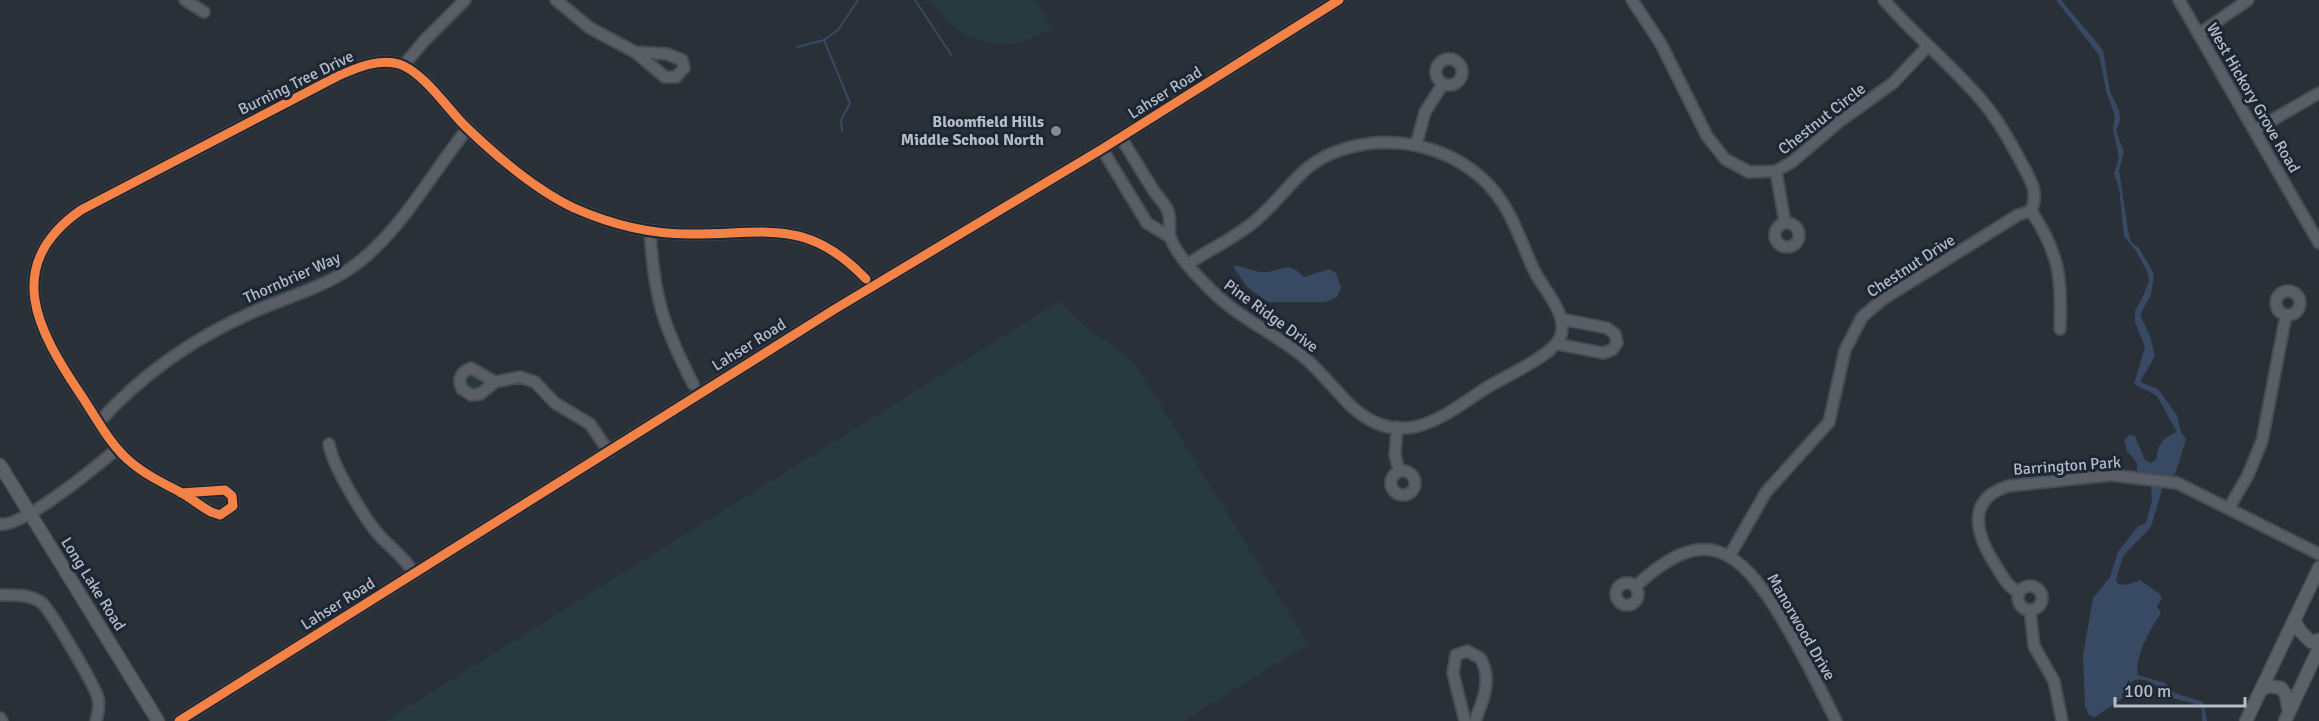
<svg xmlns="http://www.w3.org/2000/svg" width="2319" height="721" font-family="Signika,sans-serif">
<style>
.green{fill:#273a3e}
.water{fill:#384963}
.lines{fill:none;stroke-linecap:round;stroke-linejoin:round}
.stream{stroke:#384963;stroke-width:2}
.minor-casing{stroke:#484c53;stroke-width:14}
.major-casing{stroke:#484c55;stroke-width:15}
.minor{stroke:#5a5e66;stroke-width:10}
.major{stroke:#5c6168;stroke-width:12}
.cycleway-casing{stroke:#1d2633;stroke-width:13}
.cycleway{stroke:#f48246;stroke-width:9}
.poi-dot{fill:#848b96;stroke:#1d2633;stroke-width:2}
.labels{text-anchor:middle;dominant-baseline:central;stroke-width:6;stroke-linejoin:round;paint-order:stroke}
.street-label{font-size:16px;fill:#b4bcc9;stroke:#1d2633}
.poi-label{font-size:16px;font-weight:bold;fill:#b4bcc9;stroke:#1d2633;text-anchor:end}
</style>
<rect width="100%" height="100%" fill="#2a3038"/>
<!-- green -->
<path class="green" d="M931,0H1035L1053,29C1043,33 1033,39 1022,42C985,51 950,32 931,0Z
M1060,301C1079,329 1114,341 1137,367L1308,644L1184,721H385Z
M464 382a8 8 0 1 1 16 0a8 8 0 1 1-16 0Z"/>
<!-- water -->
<path class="water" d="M2056,0H2061L2103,50L2110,92L2119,110L2120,120L2116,131L2124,152L2119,170L2128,230L2131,242L2139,248L2154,274L2151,295L2140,315L2150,336L2155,356L2140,382L2158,389L2177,415L2181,432L2186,439L2176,472L2171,481L2163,486L2151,527L2123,556L2116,580L2118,584L2127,585L2140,580L2160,594L2162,599L2157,606L2161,613C2151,628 2134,657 2138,675L2165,683L2175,693L2203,702L2207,721H2202V710C2195,700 2186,703 2176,699C2161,693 2152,676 2134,680L2122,694L2123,698L2095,717L2089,715L2085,706L2083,655L2093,598L2110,577L2118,552L2138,526L2146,523L2152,500L2151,485L2137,473V463L2127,451L2124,440L2129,435L2135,436L2145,460L2151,463L2157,459C2156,445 2165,436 2177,432L2157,396L2134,384L2145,347L2135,322V311L2143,296L2149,281L2148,273L2136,251L2124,236L2119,188L2114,173L2119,158L2113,129L2115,116L2107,94L2099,55Z
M1233,266C1243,265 1251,271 1261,272C1281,274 1285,258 1304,277L1329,269L1336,273L1341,288L1337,297L1326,302H1268L1247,287Z"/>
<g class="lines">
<!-- stream -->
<path class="stream" d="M915,0L952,56
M824,40L850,103L841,120L842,131
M797,47L824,40L838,30L858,0"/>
<!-- minor casing -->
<g class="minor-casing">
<path id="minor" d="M185,0L204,12
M556,0L590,28L635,52L665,77H676L684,68L682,60L667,54L635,52
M1632,0L1661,44L1707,136L1725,159L1749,172L1776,171L1792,162L1840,121L1893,83L1927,47
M1884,0C1915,36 1953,66 1983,102C1998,120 2009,140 2020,160C2029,178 2040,191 2031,211
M2179,0L2319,243
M2199,34L2248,0
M1436 72a13 13 0 1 1 26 0a13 13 0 1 1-26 0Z
M403,66L424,41L465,0
M2255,130L2319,93
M1121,138C1132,155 1142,173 1154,191C1158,197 1164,203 1167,209C1172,218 1168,228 1170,237C1177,256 1198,277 1212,291C1239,318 1274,333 1304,357C1321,372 1335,390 1351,406C1400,451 1440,419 1483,390C1502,377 1555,356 1561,335C1567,314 1546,292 1536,274C1524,251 1517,224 1502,202C1469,152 1404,132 1347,148C1298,162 1290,192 1255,221C1235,238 1210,249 1188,264
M1416,145L1425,112L1443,84
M1102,149L1147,223L1170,237
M1776,171L1785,223
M2031,211C2060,254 2062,280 2060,329
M1775 235a12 12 0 1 1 24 0a12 12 0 1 1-24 0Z
M650,231C654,298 663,325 693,384
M2276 303a12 12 0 1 1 24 0a12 12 0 1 1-24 0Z
M1557,344L1603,353L1612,350L1617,343L1615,334L1607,328L1561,319
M495,382L480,394L471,395L462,389C457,379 461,372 471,368L495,382L520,377L535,382L555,403L590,424L609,452
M99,422C142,374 194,338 253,312C284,298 319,289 348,270C399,236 430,175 468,128
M1397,427L1395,455L1399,471
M329,444C332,465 364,518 379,535C391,548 404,557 414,573
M1391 483a12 12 0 1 1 24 0a12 12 0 1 1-24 0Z
M181,493L225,490L232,496L233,506L220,515L211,512C200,506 191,498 180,492C161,482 142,473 126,458C108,441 95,416 81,395C38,331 1,266 81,210L338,76C356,68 379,58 399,64C422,71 448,109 465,126C496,156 534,189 574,208C610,224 649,234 689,234C764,235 806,216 866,279
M2229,508L2248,475L2262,441L2286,315
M0,524C22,528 98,465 117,449
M1730,555L1766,492L1829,422L1845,350L1862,317L1883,299L2018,215L2031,211
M1616 594a11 11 0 1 1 22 0a11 11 0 1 1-22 0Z
M2018 598a12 12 0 1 1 24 0a12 12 0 1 1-24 0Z
M1635,587C1704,522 1739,547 1782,619C1802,652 1819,686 1836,721
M2019,593C2006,585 2001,574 1993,561C1975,532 1967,498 2009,486L2111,475L2177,483L2319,554
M0,595C14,595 28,594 41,602C50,609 95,686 98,698C100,706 98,714 96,721
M2030,610L2034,646L2054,681L2062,721
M0,718L2,721
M179,721L835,309L1102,149L1339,0
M1465,721L1453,673L1456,655L1467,651L1480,658C1493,678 1483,701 1475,721"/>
</g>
<!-- major casing -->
<g class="major-casing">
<path id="major" d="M0,465L158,721
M2294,620L2301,632L2311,642L2319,640
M2262,689L2269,686L2281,688L2286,695L2289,711
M2246,721L2319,568
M2285,721L2319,648"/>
</g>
<!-- minor -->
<use href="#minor" class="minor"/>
<!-- major -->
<use href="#major" class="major"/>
<!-- cycleway casing -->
<g class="cycleway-casing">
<path id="cycleway" d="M181,493L225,490L232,496L233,506L220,515L211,512C200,506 191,498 180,492C161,482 142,473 126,458C108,441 95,416 81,395C38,331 1,266 81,210L338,76C356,68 379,58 399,64C422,71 448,109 465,126C496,156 534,189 574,208C610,224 649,234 689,234C764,235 806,216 866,279
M179,721L835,309L1102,149L1339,0"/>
</g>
<!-- cycleway -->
<use href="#cycleway" class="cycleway"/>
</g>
<!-- markers -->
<circle class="poi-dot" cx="1056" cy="131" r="6"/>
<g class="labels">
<!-- street labels -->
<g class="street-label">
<text transform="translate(296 83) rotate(-26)">Burning Tree Drive</text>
<text transform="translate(1165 93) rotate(-32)">Lahser Road</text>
<text transform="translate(2253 98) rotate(60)">West Hickory Grove Road</text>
<text transform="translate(1822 119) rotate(-38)">Chestnut Circle</text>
<text transform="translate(1911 266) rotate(-33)">Chestnut Drive</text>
<text transform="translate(292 278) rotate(-24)">Thornbrier Way</text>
<text transform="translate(1271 316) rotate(36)">Pine Ridge Drive</text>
<text transform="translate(749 345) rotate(-32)">Lahser Road</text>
<text transform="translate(2067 466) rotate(-4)">Barrington Park</text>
<text transform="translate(93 584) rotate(58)">Long Lake Road</text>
<text transform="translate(338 604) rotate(-32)">Lahser Road</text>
<text transform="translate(1801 627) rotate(60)">Manorwood Drive</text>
</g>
<!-- poi labels -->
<g class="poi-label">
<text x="1044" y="122">Bloomfield Hills<tspan x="1044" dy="18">Middle School North</tspan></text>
</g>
</g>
<!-- scale -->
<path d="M2115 697v9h130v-9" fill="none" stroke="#b4bcc9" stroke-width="3"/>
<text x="2124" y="697" font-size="18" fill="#b4bcc9" stroke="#1d2633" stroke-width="4.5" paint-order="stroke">100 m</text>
</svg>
